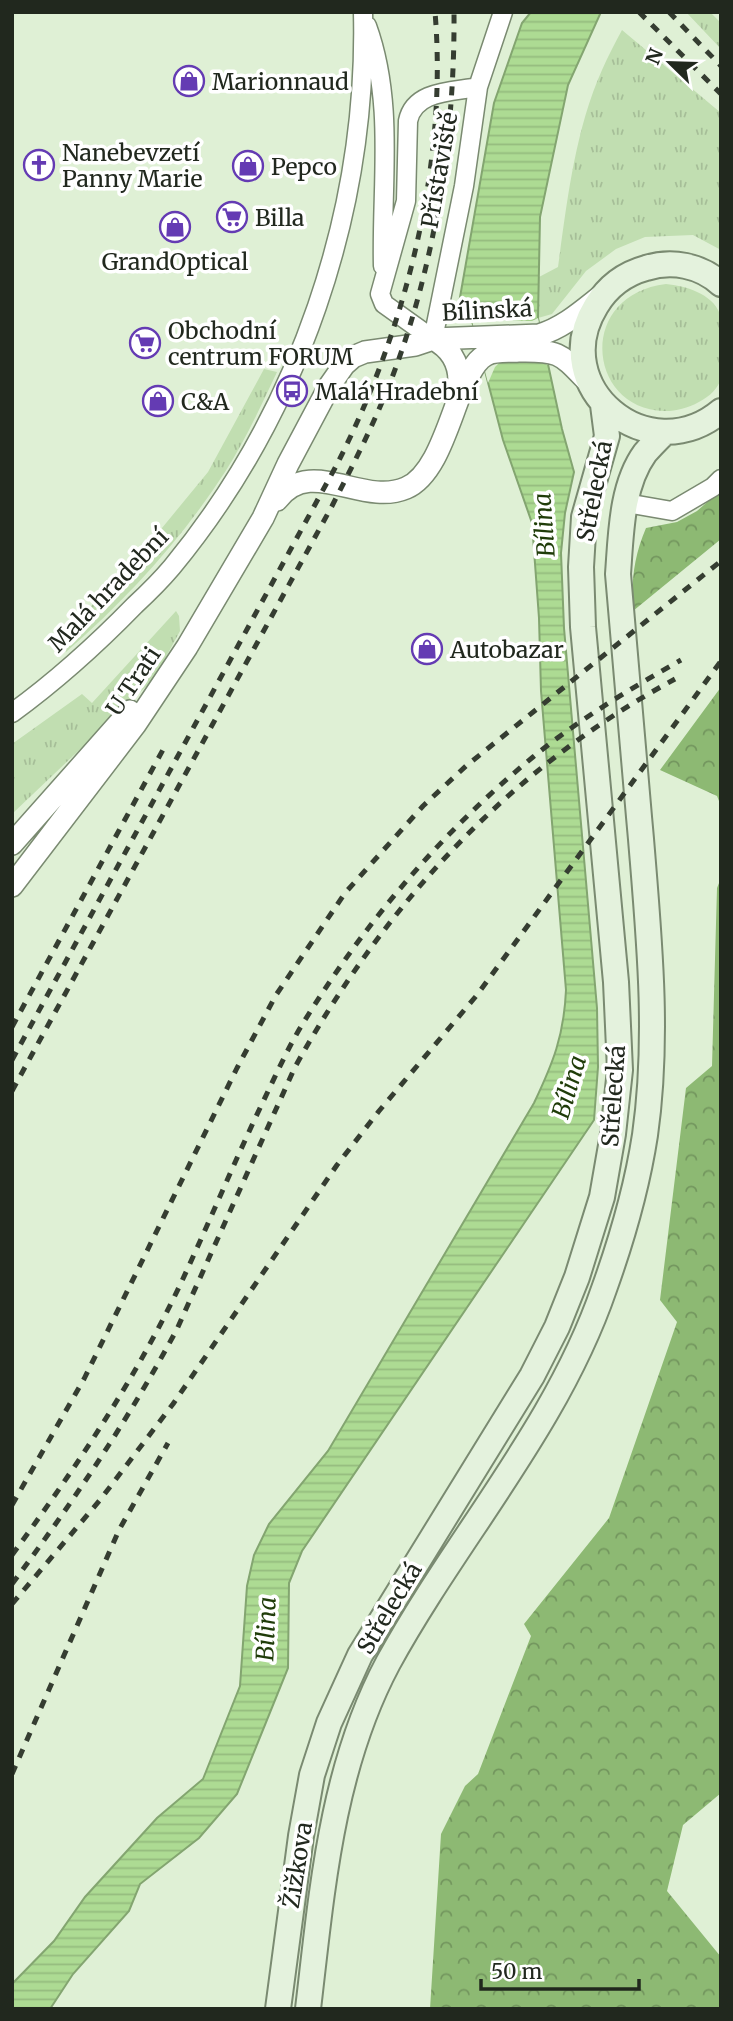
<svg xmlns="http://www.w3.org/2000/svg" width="733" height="2021" font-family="Merriweather,serif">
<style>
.grass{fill:url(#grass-tufts)}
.forest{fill:url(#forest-crowns)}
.water{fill:url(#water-rules);stroke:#83a570;stroke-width:2}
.pier{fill:#dff0d5}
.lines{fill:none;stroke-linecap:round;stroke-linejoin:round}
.minor-casing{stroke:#7a8a71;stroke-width:21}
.tertiary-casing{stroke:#7a8a71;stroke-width:24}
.secondary-casing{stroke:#7a8a71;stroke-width:28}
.minor{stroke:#fff;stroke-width:18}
.tertiary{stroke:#fff;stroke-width:21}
.secondary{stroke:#e4f2dd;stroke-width:24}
.rail{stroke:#353d31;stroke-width:5;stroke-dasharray:9 9;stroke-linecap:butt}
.labels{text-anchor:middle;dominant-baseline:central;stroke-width:7;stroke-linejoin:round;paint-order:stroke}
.poi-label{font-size:23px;fill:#21281e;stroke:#fff;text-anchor:start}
.street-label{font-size:23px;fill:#21281e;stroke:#fff}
.water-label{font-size:24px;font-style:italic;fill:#1f3c09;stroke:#fff}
</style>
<defs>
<pattern id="grass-tufts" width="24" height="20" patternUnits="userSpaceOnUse" patternTransform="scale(1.75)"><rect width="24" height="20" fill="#c1deb1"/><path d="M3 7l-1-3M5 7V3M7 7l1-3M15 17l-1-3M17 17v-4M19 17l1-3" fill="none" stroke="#a6be98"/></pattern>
<pattern id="forest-crowns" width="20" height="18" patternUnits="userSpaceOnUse" patternTransform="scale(1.75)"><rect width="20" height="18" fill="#8db973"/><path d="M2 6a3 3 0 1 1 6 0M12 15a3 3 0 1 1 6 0" fill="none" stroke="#73965e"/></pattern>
<pattern id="water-rules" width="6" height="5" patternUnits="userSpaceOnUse" patternTransform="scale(1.75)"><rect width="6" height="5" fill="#addb93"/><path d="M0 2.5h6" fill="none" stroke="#95bc7e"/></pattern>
</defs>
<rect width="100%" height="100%" fill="#dff0d5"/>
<!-- grass -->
<path class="grass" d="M686,12H710L721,23V49Z
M622,30L721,113V250L693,235L645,237L616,249L586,271L552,314L538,318L539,277L558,267C567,202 575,130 602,70C608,56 615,43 622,30Z
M666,284C685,286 712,293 720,314C723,321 721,333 721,340C721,352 723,367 721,378C716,399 683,412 664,411C587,409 576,295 666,284Z
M264,369L277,372C261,406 245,441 225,472C181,540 127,599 66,652L56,640L125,573L208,472Z
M176,611L179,616L180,631L154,679L12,814V744L82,694L92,703Z"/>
<!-- forest -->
<path class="forest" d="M721,490V539L633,611C631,581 634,556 646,528L677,522L697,511Z
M721,687V806L717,796L660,770Z
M721,878V1793L683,1825L667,1891L721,1957V2009H430L441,1834L465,1786L478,1774L531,1636L524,1624L609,1518L677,1322L660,1300L686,1088L712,1066L717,888Z"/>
<!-- water -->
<path class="water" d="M531,12H601L568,85L540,217L538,318L562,429L574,472L565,513L561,553L564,628L597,1008L598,1067L594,1120L302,1551L289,1583L288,1668L237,1794L199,1838L140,1884L129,1911L73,1974L50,2009H12V1984L54,1941L85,1897L157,1818L203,1779L240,1686L247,1586L254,1555L269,1524L328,1451L534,1103C553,1063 564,1036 566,990L541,691L539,618L532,523L503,440L472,321L464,315L459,303L494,103L522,23Z"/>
<!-- pier -->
<path class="pier" d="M538,318L548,365L543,363H499L495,367L488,383L472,321H532Z"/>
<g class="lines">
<!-- minor casing -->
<g class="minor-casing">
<path id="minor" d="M367,26C395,103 381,186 383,266
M478,87C453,92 414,90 408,121L406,201L380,294L384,304L433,339L464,186L478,87L503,12
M626,503L672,511L713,487L721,479
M12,713C56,681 97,644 135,605C148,593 161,580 172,567C299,413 368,211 363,12"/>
</g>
<!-- tertiary casing -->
<g class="tertiary-casing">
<path id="tertiary" d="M433,339C454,350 462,369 458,392
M277,500C310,455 362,507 406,488C439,474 451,410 467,379C472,370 476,360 486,355C495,350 508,352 518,351C561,350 561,354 590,384
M12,844L130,711
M12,886L135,725L187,647L263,518L288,464L330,385L344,365L353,357L365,352L415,345L433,339L539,335C563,328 582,311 601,296"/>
</g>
<!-- secondary casing -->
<g class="secondary-casing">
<path id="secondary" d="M721,284C700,265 672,260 646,268C624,274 608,286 596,306C546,387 648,472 721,411
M278,2009L301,1836L312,1775L329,1723L360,1655L532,1376L557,1327L577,1277L602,1197L613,1134L620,1070L616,982L583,627L581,567L584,517L607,436L603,405
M308,2009C322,1891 331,1770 388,1663C457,1537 557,1426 604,1289C622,1239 637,1187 645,1135C659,1037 649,937 641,839C633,751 626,663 618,574C621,535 621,486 645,453C651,446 658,439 664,433"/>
</g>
<!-- minor -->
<use href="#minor" class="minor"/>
<!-- tertiary -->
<use href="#tertiary" class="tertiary"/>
<!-- secondary -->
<use href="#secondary" class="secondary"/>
<!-- rail -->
<path class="rail" d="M639,12L721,94
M669,12L721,66
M12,1027L165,746
M12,1060L335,468C405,333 448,165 435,12
M12,1091L332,506C354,463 376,420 393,375C436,261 455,133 454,12
M12,1505L84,1379L237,1068L276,995L345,893L423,806L466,766L721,561
M12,1555C75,1469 135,1380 181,1283C208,1225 233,1165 261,1106C275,1077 288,1047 305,1020C367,920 442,832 533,757C578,720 630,689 681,660
M12,1584C73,1502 129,1419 177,1329L295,1067C386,903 509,769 675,679
M12,1604L100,1500L173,1404L337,1165L379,1111L477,995L721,661
M12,1774L119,1530L168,1443"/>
</g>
<!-- icons -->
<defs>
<g id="shop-ring" transform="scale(1.575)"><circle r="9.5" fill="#fff" stroke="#643bb3" stroke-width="1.5"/><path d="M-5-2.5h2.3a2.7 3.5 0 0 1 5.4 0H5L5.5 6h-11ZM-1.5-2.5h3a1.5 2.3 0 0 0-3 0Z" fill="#643bb3"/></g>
<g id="church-ring" transform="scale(1.575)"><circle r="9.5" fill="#fff" stroke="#643bb3" stroke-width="1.5"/><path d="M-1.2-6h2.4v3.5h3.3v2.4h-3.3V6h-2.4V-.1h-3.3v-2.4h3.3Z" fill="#643bb3"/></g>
<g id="supermarket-ring" transform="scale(1.575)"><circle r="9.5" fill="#fff" stroke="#643bb3" stroke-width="1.5"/><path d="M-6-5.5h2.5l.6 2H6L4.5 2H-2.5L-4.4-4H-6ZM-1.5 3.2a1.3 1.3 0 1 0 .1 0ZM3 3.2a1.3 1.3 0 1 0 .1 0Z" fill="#643bb3"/></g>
<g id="bus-ring" transform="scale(1.575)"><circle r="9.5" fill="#fff" stroke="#643bb3" stroke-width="1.5"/><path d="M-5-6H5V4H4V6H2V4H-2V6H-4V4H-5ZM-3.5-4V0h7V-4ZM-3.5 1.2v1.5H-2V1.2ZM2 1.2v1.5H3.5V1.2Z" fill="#643bb3"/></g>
</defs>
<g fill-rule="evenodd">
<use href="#shop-ring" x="189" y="81"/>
<use href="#church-ring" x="39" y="165"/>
<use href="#shop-ring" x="248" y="166"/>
<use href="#supermarket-ring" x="232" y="217"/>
<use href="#shop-ring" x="175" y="227"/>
<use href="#supermarket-ring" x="145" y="343"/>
<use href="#bus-ring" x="292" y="391"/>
<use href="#shop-ring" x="158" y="401"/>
<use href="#shop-ring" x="427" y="649"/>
</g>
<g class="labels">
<!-- poi labels -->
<g class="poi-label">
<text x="212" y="81">Marionnaud</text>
<text x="62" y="152">Nanebevzetí<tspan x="62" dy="26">Panny Marie</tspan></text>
<text x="271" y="166">Pepco</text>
<text x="255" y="217">Billa</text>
<text x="175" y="261" text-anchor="middle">GrandOptical</text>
<text x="168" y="330">Obchodní<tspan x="168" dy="26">centrum FORUM</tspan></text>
<text x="315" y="391">Malá Hradební</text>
<text x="181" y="401">C&amp;A</text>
<text x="450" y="649">Autobazar</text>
</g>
<!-- street labels -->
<g class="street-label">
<text transform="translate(439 170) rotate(-80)">Přístaviště</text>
<text transform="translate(487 310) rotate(-3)">Bílinská</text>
<text transform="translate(594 491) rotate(-79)">Střelecká</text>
<text transform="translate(108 590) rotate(-46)">Malá hradební</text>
<text transform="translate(133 681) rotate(-56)">U Trati</text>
<text transform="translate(613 1096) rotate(-86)">Střelecká</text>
<text transform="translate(389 1608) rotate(-59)">Střelecká</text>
<text transform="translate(297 1865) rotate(-81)">Žižkova</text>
</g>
<!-- water labels -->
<g class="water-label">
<text transform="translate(544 525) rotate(-94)">Bílina</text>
<text transform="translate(569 1087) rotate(-73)">Bílina</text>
<text transform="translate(266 1629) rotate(-88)">Bílina</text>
</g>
</g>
<!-- border -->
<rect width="733" height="2021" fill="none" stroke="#21281e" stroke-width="28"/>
<!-- north arrow -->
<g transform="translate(670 63) rotate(293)" stroke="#ffffff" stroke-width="5" paint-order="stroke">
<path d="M0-5L12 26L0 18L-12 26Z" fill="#21281e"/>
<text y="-10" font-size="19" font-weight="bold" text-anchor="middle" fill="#21281e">N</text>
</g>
<!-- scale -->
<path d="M481 1979v10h158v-10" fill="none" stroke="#21281e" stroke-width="3.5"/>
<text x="491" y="1979" font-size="21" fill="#21281e" stroke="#ffffff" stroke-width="5" paint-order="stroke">50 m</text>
</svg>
